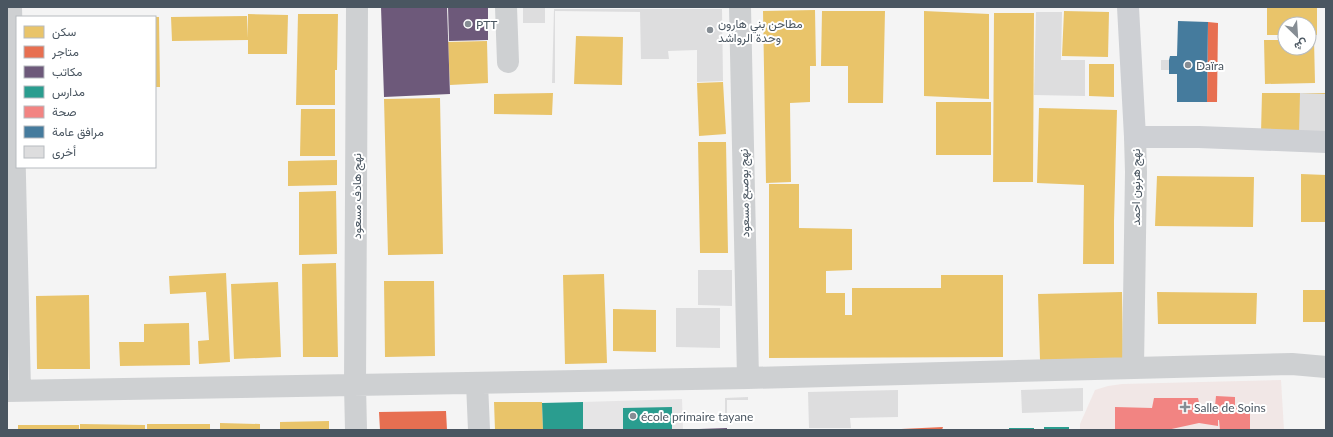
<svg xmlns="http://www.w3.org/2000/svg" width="1333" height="437" font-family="Lato,Vazirmatn,sans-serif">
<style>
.education{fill:#e6e5e6}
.medical{fill:#f1e7e6}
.homes{fill:#e9c46a}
.shops{fill:#e76f51}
.offices{fill:#6d597a}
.schools{fill:#2a9d8f}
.health{fill:#f28482}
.public{fill:#457b9d}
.building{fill:#ddddde}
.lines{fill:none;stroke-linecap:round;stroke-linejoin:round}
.minor{stroke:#ced0d2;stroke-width:22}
.secondary{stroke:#ced0d4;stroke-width:22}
.poi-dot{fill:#868d94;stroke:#fff;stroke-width:1.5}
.labels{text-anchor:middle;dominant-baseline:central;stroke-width:4;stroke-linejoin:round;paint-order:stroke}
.poi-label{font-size:12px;fill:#4a5661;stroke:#fff;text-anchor:start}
.street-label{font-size:12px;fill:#4a5661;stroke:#fff}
</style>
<rect width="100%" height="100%" fill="#f4f4f4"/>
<!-- education -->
<path class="education" d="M682,399L683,430H583V402Z"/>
<!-- medical -->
<path class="medical" d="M1281,380L1284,430H1080V424L1095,390L1108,386L1122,384Z"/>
<!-- homes -->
<path class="homes" d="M1267,7H1317V35H1309V24H1285V35H1267Z
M815,10L816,66H810V102L790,103L791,182L766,183L763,11Z
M822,11H885L883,103H848V66H821Z
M924,11L989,14V99L924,96Z
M1064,11L1109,12L1108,57L1062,56Z
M994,13H1034L1033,182H993Z
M248,14L288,15L287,54H248V40L172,41L171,17L247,16L248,38Z
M298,14H338L337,70H335V105H296Z
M155,17H159L160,87H155Z
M576,36L623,37L622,85L574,84Z
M1309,39H1314L1315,83L1265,84L1264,40H1285V48H1309Z
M487,41L488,83L450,85L448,42Z
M1089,64H1114V97L1089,96Z
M723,82L726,134L699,136L697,83Z
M553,93L552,115L494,114V94Z
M1262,93H1326V133H1261Z
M440,98L443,254L388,255L384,99Z
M936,102H991V155H936Z
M1039,108L1117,110L1114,221V264H1083L1084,185L1037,183Z
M301,109H335V156H300Z
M698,142H726L728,253H700Z
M337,160V185L288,186V161Z
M1301,174L1326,175V222H1301Z
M1157,176L1254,177L1253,227L1155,226Z
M769,184H799V228L852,229V270L826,271V293H845V315H852V288H941V318V275H1003V357L769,358Z
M336,191L337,254L299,255V192Z
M336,263L338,357H303L302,264Z
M226,273L230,362L199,364L198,341L209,340L206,292L170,294L169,276Z
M604,274L607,363L565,364L563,275Z
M384,281H434L435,356L385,357Z
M278,282L281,357L234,359L231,284Z
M1303,290H1326V322H1303Z
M1122,292L1123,359L1040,360L1038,294Z
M1157,292L1257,293L1256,324H1158Z
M89,295L90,369H37L36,296Z
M613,309L656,310V352L613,351Z
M189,323L190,365L120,366L119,342H144V324Z
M494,402H542L543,430H495Z
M329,421V430H280V422Z
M220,423L260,424V430H220Z
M80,424L145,425V430H80Z
M147,424H210V430H147Z
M18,425H79V430H18Z"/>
<!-- shops -->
<path class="shops" d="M1208,22L1218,23L1217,102H1207Z
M446,411L447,430H380L379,412Z
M943,427L942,430H901V429Z"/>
<!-- offices -->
<path class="offices" d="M381,7H447L450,94L384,97Z
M448,7H488V40L449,41Z
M727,428V430H699V429Z"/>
<!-- schools -->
<path class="schools" d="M583,402V430H543L542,403Z
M672,407V430H623V408Z
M1044,427H1069V430H1044Z
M1009,428H1034V430H1009Z"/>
<!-- health -->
<path class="health" d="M1216,396L1235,397V406H1250V430H1220L1219,420H1218V426L1199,423L1167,430H1115V407L1152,408L1154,398H1198L1200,407L1215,406Z"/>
<!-- public -->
<path class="public" d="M1178,21L1208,22L1207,102H1177V74H1169V60L1170,56H1177Z"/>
<!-- building -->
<path class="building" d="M523,7H545V23H523Z
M554,9H722L723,81L697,82V50L668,51L669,59H641L640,12L555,11V83H552Z
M1036,12H1062L1061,60H1085V96L1034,95Z
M1161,60H1169V70H1161Z
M1300,93L1326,94V133H1299Z
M698,270H732V306L698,305Z
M676,308H720V348L676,347Z
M1083,388V411L1022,413L1021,390Z
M898,390V417L850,418L851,428H809L808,392Z
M748,397V400H727V422H725V398Z"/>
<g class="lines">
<!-- minor -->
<path class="minor" d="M11,7L20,390
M506,7L508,62
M740,7L748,378
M1133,367L1136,172L1135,137
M477,383L479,430
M7,391L748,378L1292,364L1326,367
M356,430L355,385L357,7"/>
<!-- secondary -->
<path class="secondary" d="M1128,7L1135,137H1199L1326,142"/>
</g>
<!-- markers -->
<g class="poi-dot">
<circle cx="468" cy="24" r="4"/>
<circle cx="710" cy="30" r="4"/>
<circle cx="1188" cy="65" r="4"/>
<path d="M1183 401h4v4h4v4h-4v4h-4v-4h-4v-4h4z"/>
<circle cx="633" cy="416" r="4"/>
</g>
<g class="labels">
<!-- poi labels -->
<g class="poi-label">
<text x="718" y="23">مطاحن بني هارون<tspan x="718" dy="14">وحدة الرواشد</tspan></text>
<text x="476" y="24">PTT</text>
<text x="1196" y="65">Daïra</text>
<text x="1194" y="407">Salle de Soins</text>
<text x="641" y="416">école primaire tayane</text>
</g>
<!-- street labels -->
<g class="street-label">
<text transform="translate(1135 187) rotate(-90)">نهج هرنون احمد</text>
<text transform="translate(744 193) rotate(-91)">نهج بوصبع مسعود</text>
<text transform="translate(356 196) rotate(-90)">نهج هادف مسعود</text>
</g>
</g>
<!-- border -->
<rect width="1333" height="437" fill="none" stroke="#4a5661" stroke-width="16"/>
<!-- legend -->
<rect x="16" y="16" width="140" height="152" fill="#ffffff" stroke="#b7bbc0"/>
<rect x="24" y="26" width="20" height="12" fill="#e9c46a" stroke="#b7bbc0"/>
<text x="52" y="36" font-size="12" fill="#4a5661">سكن</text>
<rect x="24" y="46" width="20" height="12" fill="#e76f51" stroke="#b7bbc0"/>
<text x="52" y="56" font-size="12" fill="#4a5661">متاجر</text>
<rect x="24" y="66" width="20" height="12" fill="#6d597a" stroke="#b7bbc0"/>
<text x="52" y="76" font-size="12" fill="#4a5661">مكاتب</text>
<rect x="24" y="86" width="20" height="12" fill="#2a9d8f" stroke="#b7bbc0"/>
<text x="52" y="96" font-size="12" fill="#4a5661">مدارس</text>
<rect x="24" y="106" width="20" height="12" fill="#f28482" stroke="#b7bbc0"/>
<text x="52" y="116" font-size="12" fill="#4a5661">صحة</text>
<rect x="24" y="126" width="20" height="12" fill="#457b9d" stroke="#b7bbc0"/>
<text x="52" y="136" font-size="12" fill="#4a5661">مرافق عامة</text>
<rect x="24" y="146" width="20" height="12" fill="#ddddde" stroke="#b7bbc0"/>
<text x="52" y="156" font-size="12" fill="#4a5661">أخرى</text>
<!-- north arrow -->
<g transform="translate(1297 36) rotate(155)"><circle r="19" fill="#ffffff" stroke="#b7bbc0"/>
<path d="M0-3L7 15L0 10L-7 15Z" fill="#868d94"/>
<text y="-6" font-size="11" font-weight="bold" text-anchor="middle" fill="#4a5661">ش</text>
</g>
</svg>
